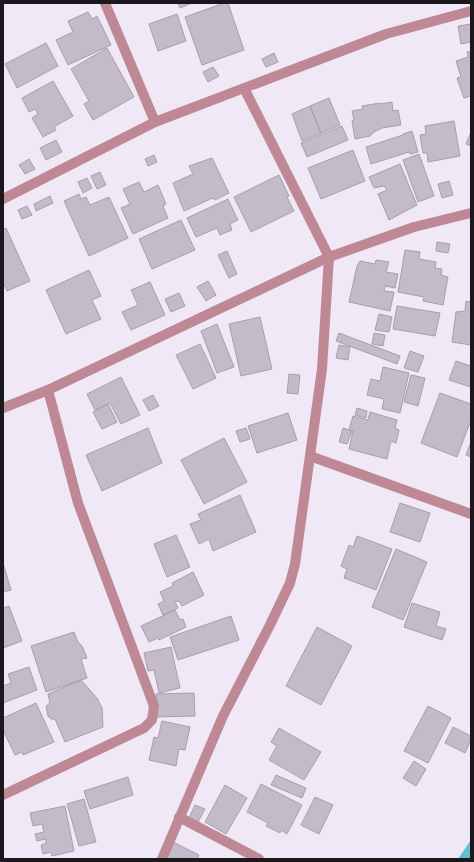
<svg xmlns="http://www.w3.org/2000/svg" width="474" height="862" font-family="'Space Grotesk',sans-serif">
<style>
.water{fill:#5dc1d1}
.building{fill:#c4bbca;stroke:#a89fae}
.lines{fill:none;stroke-linecap:round;stroke-linejoin:round}
.minor{stroke:#bf8895;stroke-width:10}
</style>
<rect width="100%" height="100%" fill="#f0e7f7"/>
<!-- water -->
<path class="water" d="M471,840V859H458Z"/>
<!-- building -->
<path class="building" d="M178,3H192L180,8Z
M224,3H228L244,50L202,65L185,17Z
M88,12L92,19L97,16L111,45L68,65L56,40L73,32L68,21Z
M177,14L186,41L158,51L149,24Z
M471,24V42L461,44L458,26Z
M46,43L58,66L17,88L5,64Z
M107,48L134,97L93,120L84,104L89,101L71,69Z
M471,51V96L464,98L457,78L461,77L456,61L468,57L467,52Z
M274,53L278,62L266,67L262,59Z
M213,67L219,76L208,82L203,72Z
M53,81L73,116L54,127L56,130L43,137L32,118L38,114L35,109L29,112L22,98Z
M329,98L340,125L321,133L310,106Z
M392,102L393,111L398,110L401,125L382,128L374,132L370,136L355,139L352,121L354,120L352,111L363,109L362,106L380,103V104Z
M310,106L321,133L302,141L292,114Z
M454,121L460,156L428,162L427,153H423L420,135L426,134L425,126Z
M342,126L348,140L307,157L301,143Z
M412,131L418,152L410,154L409,152L371,164L366,147L403,135V134Z
M471,132V146L466,144Z
M56,140L62,152L46,160L40,148Z
M353,150L365,181L321,199L308,168Z
M419,154L434,196L418,202L403,160Z
M154,155L157,162L148,166L145,159Z
M212,158L229,193L215,200L213,198L184,211L173,183L193,174L189,166Z
M29,159L35,169L25,174L19,165Z
M400,164L417,205L389,220L378,194L387,190L384,186L374,188L369,177Z
M100,172L106,185L97,189L91,176Z
M279,175L289,196L287,197L294,211L251,232L234,197Z
M87,178L92,188L83,193L78,182Z
M449,181L453,195L442,198L438,184Z
M139,182L144,192L158,185L166,204L163,206L168,218L133,234L121,208L130,204L123,189Z
M79,194L81,199L86,197L90,205L109,197L128,238L89,256L64,201Z
M50,196L53,203L36,211L34,204Z
M228,199L238,220L230,224L232,230L220,235L217,228L196,237L187,218Z
M27,206L32,215L22,219L18,210Z
M181,220L195,250L152,269L139,239Z
M6,228L30,281L7,291L3,282V230Z
M437,242L450,244L448,253L436,251Z
M405,250L420,252L419,259L436,262L435,268L442,269L441,275L448,277L443,305L423,301L424,297L398,292Z
M227,251L237,274L229,278L218,255Z
M376,260L389,262L386,272L398,274L395,288L385,286L384,291L394,292L390,311L349,302L357,266L360,261L375,264Z
M89,270L101,296L92,300L101,319L66,334L46,290Z
M208,281L216,295L206,301L197,287Z
M150,282L165,315L131,330L122,312L138,305L131,290Z
M179,293L185,306L171,312L165,299Z
M466,301L471,302V345L452,342L456,312L465,311Z
M397,306L440,313L435,336L393,329Z
M379,314L392,317L389,332L375,330Z
M260,317L272,369L241,376L229,324Z
M217,324L234,367L217,373L201,331Z
M339,333L400,356L397,364L336,341Z
M374,333L385,335L383,346L372,344Z
M200,344L216,378L193,389L176,355Z
M339,345L350,347L348,360L336,358Z
M410,351L424,356L418,372L404,368Z
M456,361L471,366V387L449,380Z
M383,367L409,373L400,413L382,409L384,399L367,395L371,379L380,381Z
M289,374L300,375L298,394L287,393Z
M411,375L425,378L418,406L404,402Z
M121,377L140,415L121,424L110,403L95,410L87,394Z
M440,393L471,404V420L457,457L421,443Z
M153,395L159,406L149,411L143,400Z
M108,404L117,422L102,429L93,412Z
M357,408L367,411L366,418L355,415Z
M370,412L397,420L395,428L399,430L396,443L391,441L387,459L349,449L353,431L349,430L353,416L368,420Z
M288,413L297,440L257,453L248,426Z
M148,428L162,463L102,491L86,455Z
M246,428L250,439L240,442L236,431Z
M343,428L352,431L347,444L339,442Z
M224,438L247,482L204,504L181,460Z
M471,442V457L466,455Z
M240,495L256,532L213,551L209,539L199,544L190,524L201,520L198,514Z
M400,503L430,513L420,542L390,532Z
M176,535L190,567L167,577L154,544Z
M357,536L392,549L376,590L344,578L347,569L341,566L349,545L353,547Z
M396,549L427,562L403,620L372,607Z
M3,563L11,590L3,592Z
M193,572L204,595L182,606L179,601L175,602L178,608L163,615L158,604L164,601L160,592L173,586L172,583Z
M412,603L440,612L436,626L446,629L442,640L404,627Z
M9,606L22,641L3,648V608Z
M175,610L180,620L183,619L186,627L159,640L158,638L149,642L141,626Z
M231,616L239,640L178,660L170,637Z
M317,627L352,646L321,705L286,686Z
M74,632L78,642L82,646L87,658L81,659L87,678L46,692L31,646Z
M171,647L180,688L159,693L154,670L148,671L144,653Z
M29,667L37,690L3,703V686L11,683L8,674Z
M81,680L97,698L102,708L103,727L65,742L55,719H51L48,716L46,706L50,703L48,694Z
M194,693L195,716L156,717V694Z
M36,703L54,742L23,755L22,752L15,755L3,730V718Z
M428,706L451,718L428,763L404,751Z
M162,721L190,727L185,750L179,749L176,766L149,760L154,737L158,738Z
M453,727L471,736V740L465,753L445,743Z
M279,728L321,752L304,780L269,760L277,746L271,742Z
M414,761L426,769L416,786L403,778Z
M276,775L306,788L302,798L271,785Z
M128,777L133,795L90,809L84,791Z
M261,784L302,805L287,834L281,830L280,833L266,826L268,823L247,812Z
M225,785L247,798L226,834L205,822Z
M315,797L333,805L319,834L301,825Z
M84,799L96,842L79,846L67,804Z
M195,805L205,809L198,822L189,818Z
M65,806L74,851L52,856L51,852L43,854L41,845L46,843V839L37,841L35,834L44,832L42,824L33,826L30,813Z
M173,842L199,855L197,859H165Z"/>
<g class="lines">
<!-- minor -->
<path class="minor" d="M105,3L155,122
M3,199L155,122L386,34L471,11
M3,408L48,390L329,257L414,227L471,213
M310,456L471,514
M3,795L144,728L152,720L154,706L78,503L48,390
M179,817L259,859
M162,859L223,716L270,625L290,583L295,564L322,369L329,257L244,88"/>
</g>
<!-- border -->
<rect width="474" height="862" fill="none" stroke="#1b181d" stroke-width="8"/>
</svg>
